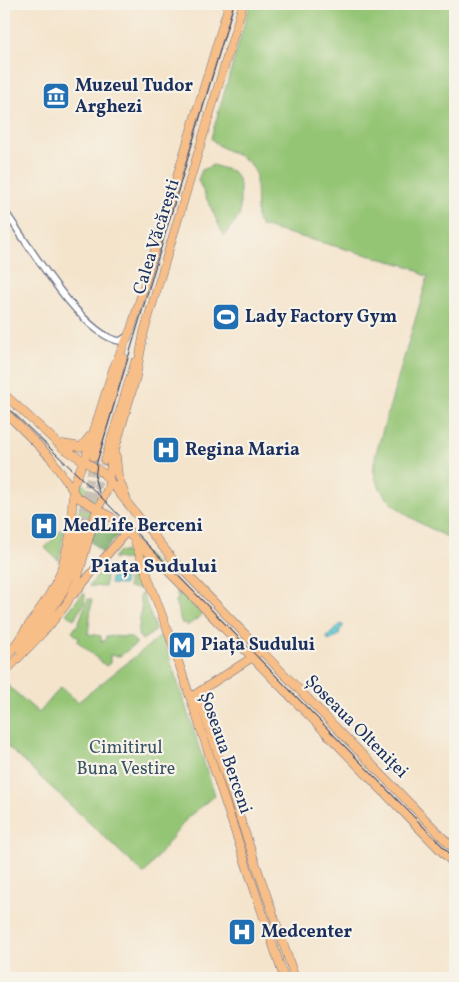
<svg xmlns="http://www.w3.org/2000/svg" width="459" height="982" font-family="Vollkorn,serif">
<style>
.green{fill:#94c575;stroke:#587a6a}
.forest{fill:#7a6;stroke:#496c62}
.water{fill:#59c7cf;stroke:#3a7b96}
.lines{fill:none;stroke-linecap:round;stroke-linejoin:round}
.major-tunnel{stroke:#c9c0b6;stroke-width:8;stroke-dasharray:8 4;stroke-linecap:butt}
.minor-casing{stroke:#676e84;stroke-width:8}
.major-casing{stroke:#676e84;stroke-width:9}
.minor{stroke:#fff;stroke-width:5.5}
.major{stroke:#f7be88;stroke-width:8}
.tram{stroke:#1b2f5e;stroke-width:1}
.labels{text-anchor:middle;dominant-baseline:central;stroke-width:4.5;stroke-linejoin:round;paint-order:stroke}
.poi-label{font-size:18px;font-weight:bold;fill:#1b2f5e;stroke:#f7f3e8;text-anchor:start}
.street-label{font-size:18px;fill:#1b2f5e;stroke:#f7f3e8}
.park-label{font-size:18px;fill:#395464;stroke:#f7f3e8}
.quarter-label{font-size:20px;font-weight:bold;fill:#1b2f5e;stroke:#f7f3e8}
</style>
<rect width="100%" height="100%" fill="#f7f3e8"/>
<filter id="ink" filterUnits="userSpaceOnUse"><feTurbulence type="fractalNoise" baseFrequency=".02" numOctaves="2"/><feDisplacementMap in="SourceGraphic" scale="10" xChannelSelector="R" yChannelSelector="G"/><feConvolveMatrix kernelMatrix="1 2 1 2 8 2 1 2 1" color-interpolation-filters="sRGB"/></filter>
<filter id="wash" filterUnits="userSpaceOnUse"><feTurbulence type="fractalNoise" baseFrequency=".0096" numOctaves="4" result="noise"/><feDisplacementMap in="SourceGraphic" scale="20" xChannelSelector="R" yChannelSelector="G"/><feGaussianBlur stdDeviation="1.12" result="paint"/><feColorMatrix in="noise" values="0 0 0 0 0 0 0 0 0 0 0 0 0 0 0 0 0 1.4 0 .05"/><feComposite in="paint" operator="in"/></filter>
<g filter="url(#wash)">
<rect width="100%" height="100%" fill="#f4e4cc"/>
<!-- green -->
<path class="green" d="M250,4H455V541C427,526 380,508 374,472C373,466 375,459 376,453L428,276L423,275L412,267L261,226L257,220L256,174C248,152 224,155 211,138Z
M213,165L234,172L240,184V215L224,236L198,180L202,170Z
M80,480L99,499C85,503 77,494 80,480Z
M80,505L94,510L91,521L78,518Z
M65,525L59,561L45,548Z
M119,551L122,553L125,551L132,560L113,558Z
M144,553L164,571L152,574Z
M126,568L140,570L145,588L143,589L136,575L126,573Z
M98,575L106,576L105,587L89,586Z
M128,576L135,577L141,589L128,588Z
M178,590L202,615L187,626L186,622L182,624L175,601L178,600L176,591Z
M83,593L85,594L84,604L74,619L66,614Z
M140,594H143L155,628L154,632L142,640L138,635L142,602H140Z
M88,599H92L88,634L101,636V641H105L106,636L130,637L137,643L120,656L110,655V663L106,666L77,641L79,638L72,632L78,624Z
M162,635L215,795L188,817L144,874L4,743V686L6,684L39,713L61,687L78,702Z"/>
<!-- forest -->
<path class="forest" d="M98,524L107,525L118,535L103,553L91,542L95,526Z"/>
<!-- water -->
<path class="water" d="M111,577L125,578L124,585L110,584Z
M341,624L344,626L340,630L339,635L329,641L327,637Z"/>
</g>
<g filter="url(#ink)">
<g class="lines">
<!-- major-tunnel -->
<path class="major-tunnel" d="M81,522L94,457
M86,523L105,460"/>
<!-- minor casing -->
<g class="minor-casing">
<path id="minor" d="M4,210C27,242 82,336 120,341L126,337"/>
</g>
<!-- major casing -->
<g class="major-casing">
<path id="major" d="M4,394L63,448L103,473L175,562L455,850
M4,411L50,457L77,497L111,517L167,570L455,865
M63,444L81,447L90,436
M116,456L118,476L127,500
M94,457L123,357
M105,460L135,362
M135,542L169,634L284,978
M74,594L127,531
M21,641C55,602 70,573 81,522
M20,650C58,606 74,581 86,523
M4,661L48,597L60,574L71,532L73,485L86,456L113,369L131,329L229,4
M4,673L50,625L67,603L77,581L95,515L108,488L111,463L136,377L144,332L243,4
M197,693L295,978
M194,695L256,655"/>
</g>
<!-- minor -->
<use href="#minor" class="minor"/>
<!-- major -->
<use href="#major" class="major"/>
<!-- tram -->
<path class="tram" d="M4,404L103,499L455,859
M99,493L95,480L97,462L234,4"/>
</g>
</g>
<!-- icons -->
<defs>
<g id="museum-square" transform="scale(1.4375)"><rect x="-9" y="-9" width="18" height="18" rx="4" fill="#1f6fb2" stroke="#f7f3e8"/><path d="M0-6L6-3V-2H-6V-3ZM-5-1h2V3h-2ZM-1-1h2V3h-2ZM3-1h2V3H3ZM-6 4H6V6H-6Z" fill="#fff"/></g>
<g id="stadium-square" transform="scale(1.4375)"><rect x="-9" y="-9" width="18" height="18" rx="4" fill="#1f6fb2" stroke="#f7f3e8"/><path d="M0-5a6.5 5 0 1 0 0 10a6.5 5 0 1 0 0-10ZM-3.5-1.8h7v3.6h-7Z" fill="#fff"/></g>
<g id="hospital-square" transform="scale(1.4375)"><rect x="-9" y="-9" width="18" height="18" rx="4" fill="#1f6fb2" stroke="#f7f3e8"/><path d="M-5-5h3v3.5h4V-5h3V5h-3V1.5h-4V5h-3Z" fill="#fff"/></g>
<g id="metro-square" transform="scale(1.4375)"><rect x="-9" y="-9" width="18" height="18" rx="4" fill="#1f6fb2" stroke="#f7f3e8"/><path d="M-5.5 5V-5H-3L0 0L3-5H5.5V5H3V-.5L0 4L-3-.5V5Z" fill="#fff"/></g>
</defs>
<g fill-rule="evenodd">
<use href="#museum-square" x="56" y="96"/>
<use href="#stadium-square" x="226" y="317"/>
<use href="#hospital-square" x="166" y="450"/>
<use href="#hospital-square" x="44" y="526"/>
<use href="#metro-square" x="182" y="645"/>
<use href="#hospital-square" x="242" y="932"/>
</g>
<g class="labels">
<!-- poi labels -->
<g class="poi-label">
<text x="75" y="86">Muzeul Tudor<tspan x="75" dy="21">Arghezi</tspan></text>
<text x="245" y="317">Lady Factory Gym</text>
<text x="185" y="450">Regina Maria</text>
<text x="63" y="526">MedLife Berceni</text>
<text x="201" y="645">Piața Sudului</text>
<text x="261" y="932">Medcenter</text>
</g>
<!-- street labels -->
<g class="street-label">
<text transform="translate(157 237) rotate(-73)">Calea Văcărești</text>
<text transform="translate(356 727) rotate(45)">Șoseaua Olteniței</text>
<text transform="translate(225 753) rotate(71)">Șoseaua Berceni</text>
</g>
<!-- park labels -->
<g class="park-label">
<text x="126" y="748">Cimitirul<tspan x="126" dy="21">Buna Vestire</tspan></text>
</g>
<!-- quarter labels -->
<g class="quarter-label">
<text x="154" y="567">Piața Sudului</text>
</g>
</g>
<!-- margin -->
<rect width="459" height="982" fill="none" stroke="#f7f3e8" stroke-width="20"/>
</svg>
